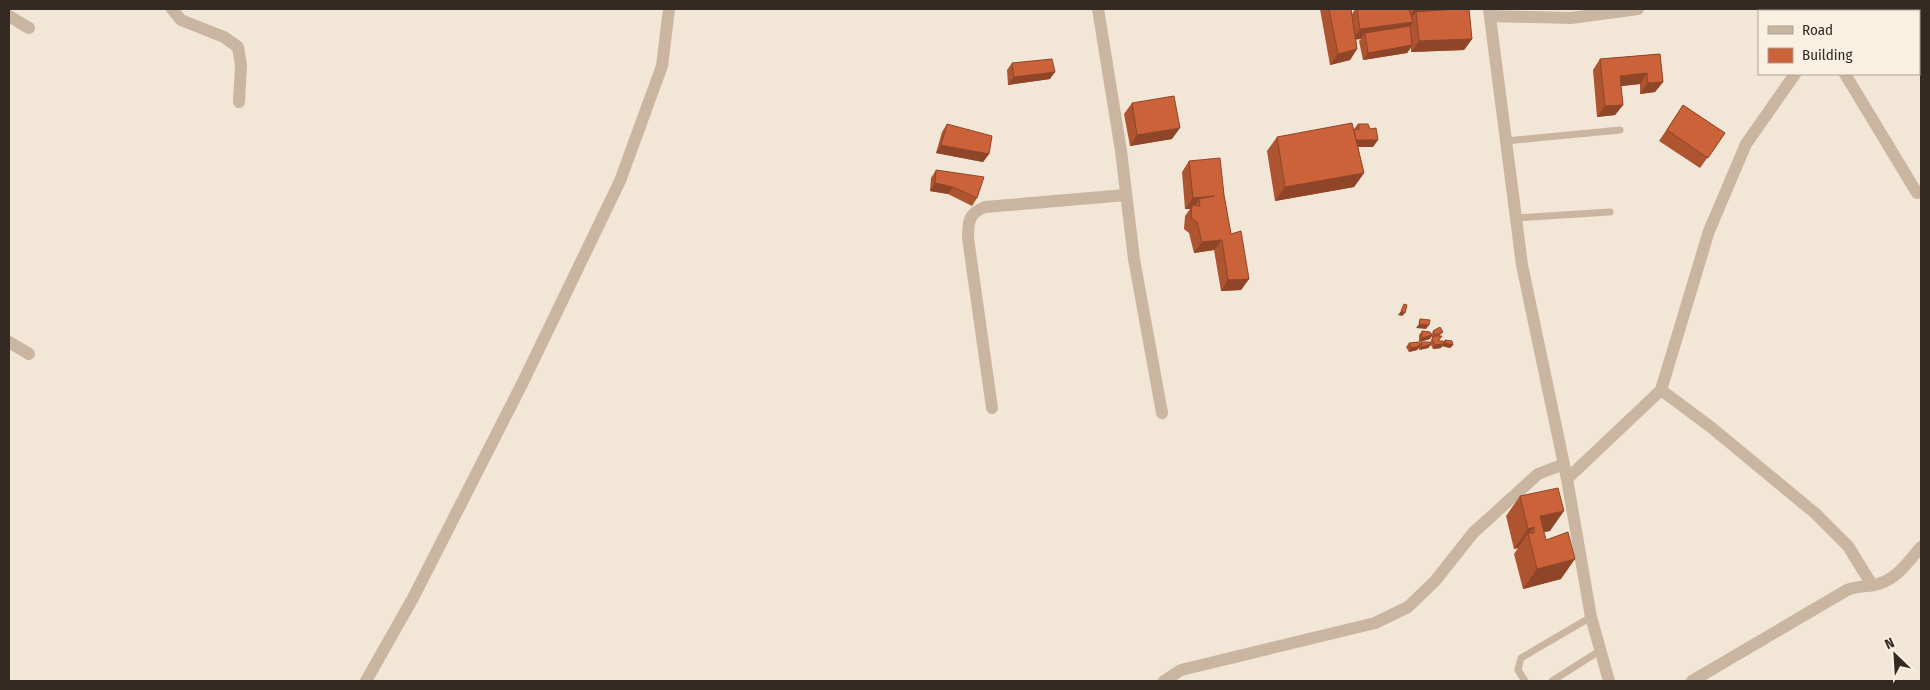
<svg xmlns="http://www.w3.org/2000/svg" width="1930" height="690" font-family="'Fira Sans Condensed',sans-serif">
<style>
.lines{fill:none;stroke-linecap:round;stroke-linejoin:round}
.lane{stroke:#cab5a1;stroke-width:7}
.street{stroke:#cab5a1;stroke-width:12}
.wall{fill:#af5431}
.shaded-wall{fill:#8f4528}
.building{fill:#cc6239;stroke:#8f4528}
</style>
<rect width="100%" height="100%" fill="#f2e6d6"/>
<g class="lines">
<!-- lane -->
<path class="lane" d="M1506,141L1620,130
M1516,218L1610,212
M1525,681L1518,670L1521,658L1591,617
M1552,681L1601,650"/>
<!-- street -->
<path class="street" d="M172,9L181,20L224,37L238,47L241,65L239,102
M1098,9L1121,151L1134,259L1162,413
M1489,9L1522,265L1567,479L1591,617L1609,681
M1859,11L1863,9
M9,16L29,28
M1490,16L1571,18L1638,9
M1845,74L1917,193
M9,342L29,354
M1661,390L1712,428L1816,514L1848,546L1872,585
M992,408L968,238C968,221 969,213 985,207L1126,195
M1567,479L1661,390L1709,231L1746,144L1795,74
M366,681L413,598L523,382L620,181L662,66L669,9
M1164,681L1181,670L1375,623L1408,607L1435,581L1473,533L1538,474L1564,464
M1692,681L1847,590C1856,586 1864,587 1874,585C1896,581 1907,563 1921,547"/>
</g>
<!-- wall -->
<path class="wall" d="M1320,9H1351L1352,14L1355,9H1469L1472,39L1464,50L1411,52V48L1407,53L1363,60L1359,41L1361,39H1356L1357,49L1350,60L1330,65Z
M1660,54L1663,82L1655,92L1640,94V84L1621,86L1623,105L1615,115L1597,117L1593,70L1600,59Z
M1012,63L1050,79L1008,85L1007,70Z
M1132,103L1172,139L1130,146L1124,114Z
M1683,105L1725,133L1700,168L1659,141Z
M947,124L989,154L983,162L936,153L942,132Z
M1358,124L1373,147H1358L1364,173L1354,187L1275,201L1267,151L1277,137L1354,129Z
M1189,161L1224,195L1231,234L1249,279L1241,290L1221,291L1214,250L1194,253L1189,233L1184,229L1185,216L1190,209H1185L1182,172Z
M936,170L977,198L972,206L948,194L930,191L931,178Z
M1422,331L1432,334L1433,331L1443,332L1440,335L1439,341L1443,342L1445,340L1453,345L1450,348L1442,346L1441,348L1433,349L1431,345L1428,348L1419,350V348L1417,350L1409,352L1406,347L1409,343L1419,345L1421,342H1430L1432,338L1431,336L1430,339L1419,342V335Z
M1520,496L1550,531L1544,532L1546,540L1561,579L1523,589L1514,554L1518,548L1514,549L1506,516Z"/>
<!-- shaded-wall -->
<path class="shaded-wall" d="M1415,9H1457L1416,12L1411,18H1408Z
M1413,22L1405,33H1365L1361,39L1353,40L1360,29Z
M1472,39L1464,50L1411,52L1419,41Z
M1412,45L1407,53L1363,60L1368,53Z
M1357,49L1350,60L1330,65L1338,54Z
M1055,72L1050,79L1008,85L1014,77Z
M1647,73L1640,84L1613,87L1620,76Z
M1663,82L1655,92L1640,94L1648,83Z
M1623,105L1615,115L1597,117L1605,106Z
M1180,128L1172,139L1130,146L1137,135Z
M1354,140H1378L1373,147H1349Z
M941,145L989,154L983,162L936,153Z
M1364,173L1354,187L1275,201L1285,187Z
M935,183L953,187L948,194L930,191Z
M1214,196L1200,206L1199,199L1193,208L1192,205L1190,209H1185L1193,198Z
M1222,240L1214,250L1194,253L1202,242Z
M1249,279L1241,290L1221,291L1228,280Z
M1401,311L1405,313L1402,316L1398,315Z
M1419,324L1429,325L1426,329L1416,328Z
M1432,335L1430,339L1419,342L1422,338Z
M1445,343L1453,345L1450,348L1442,346Z
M1431,344L1428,348L1419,350L1422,347Z
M1443,344L1441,348L1433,349L1435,345Z
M1420,346L1417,350L1409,352L1411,348Z
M1564,511L1550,531L1533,534L1534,533V527L1528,535V533L1518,548L1514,549L1528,529L1540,516Z
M1575,559L1561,579L1523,589L1537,569Z"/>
<!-- building -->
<path class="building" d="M1329,9H1351L1357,49L1338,54Z
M1357,9H1409L1413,22L1360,29Z
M1454,9H1469L1472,39L1419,41L1416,12Z
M1410,26L1412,45L1368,53L1365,33Z
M1660,54L1663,82L1648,83L1647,73L1620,76L1623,105L1605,106L1600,59Z
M1052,59L1055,72L1014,77L1012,63Z
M1174,96L1180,128L1137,135L1132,103Z
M1683,105L1725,133L1708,158L1667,130Z
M1352,123L1364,173L1285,187L1277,137Z
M947,124L992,136L989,154L941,145Z
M1358,124H1368L1370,129L1376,128L1378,140H1356L1354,130L1359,129Z
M1220,158L1224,195L1231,234L1241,231L1249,279L1228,280L1222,240L1202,242L1197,222L1191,218L1192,205L1200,206L1199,199L1214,196L1193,198L1189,161Z
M936,170L984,177L977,198L953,187L935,183Z
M1404,304L1407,305L1405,313L1401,311Z
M1420,319L1430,320L1429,325L1419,324Z
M1440,327L1443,332L1435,335L1433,331Z
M1422,331L1430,332L1432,335L1422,338Z
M1434,336H1442L1438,341H1443V344L1435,345L1432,339Z
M1445,340L1452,341L1453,345L1445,343Z
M1419,342L1420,346L1411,348L1409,343Z
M1421,342H1429L1431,344L1422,347Z
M1558,488L1564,511L1540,516L1546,540L1568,532L1575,559L1537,569L1528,533H1534V527L1528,529L1520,496Z"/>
<!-- border -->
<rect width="1930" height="690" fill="none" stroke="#342a24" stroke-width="20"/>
<!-- legend -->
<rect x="1758" y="10" width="162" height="65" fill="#faf0e2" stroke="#aba196"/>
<rect x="1768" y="26" width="25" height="8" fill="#cab5a1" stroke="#aba196"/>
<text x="1802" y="35" font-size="15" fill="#342a24">Road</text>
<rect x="1768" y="48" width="25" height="15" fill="#cc6239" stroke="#aba196"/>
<text x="1802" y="60" font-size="15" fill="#342a24">Building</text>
<!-- north arrow -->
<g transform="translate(1895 655) rotate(335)" stroke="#faf0e2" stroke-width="4" paint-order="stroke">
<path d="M0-4L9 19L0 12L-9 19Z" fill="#342a24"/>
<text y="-8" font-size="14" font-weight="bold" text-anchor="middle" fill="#342a24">N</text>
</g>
</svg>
